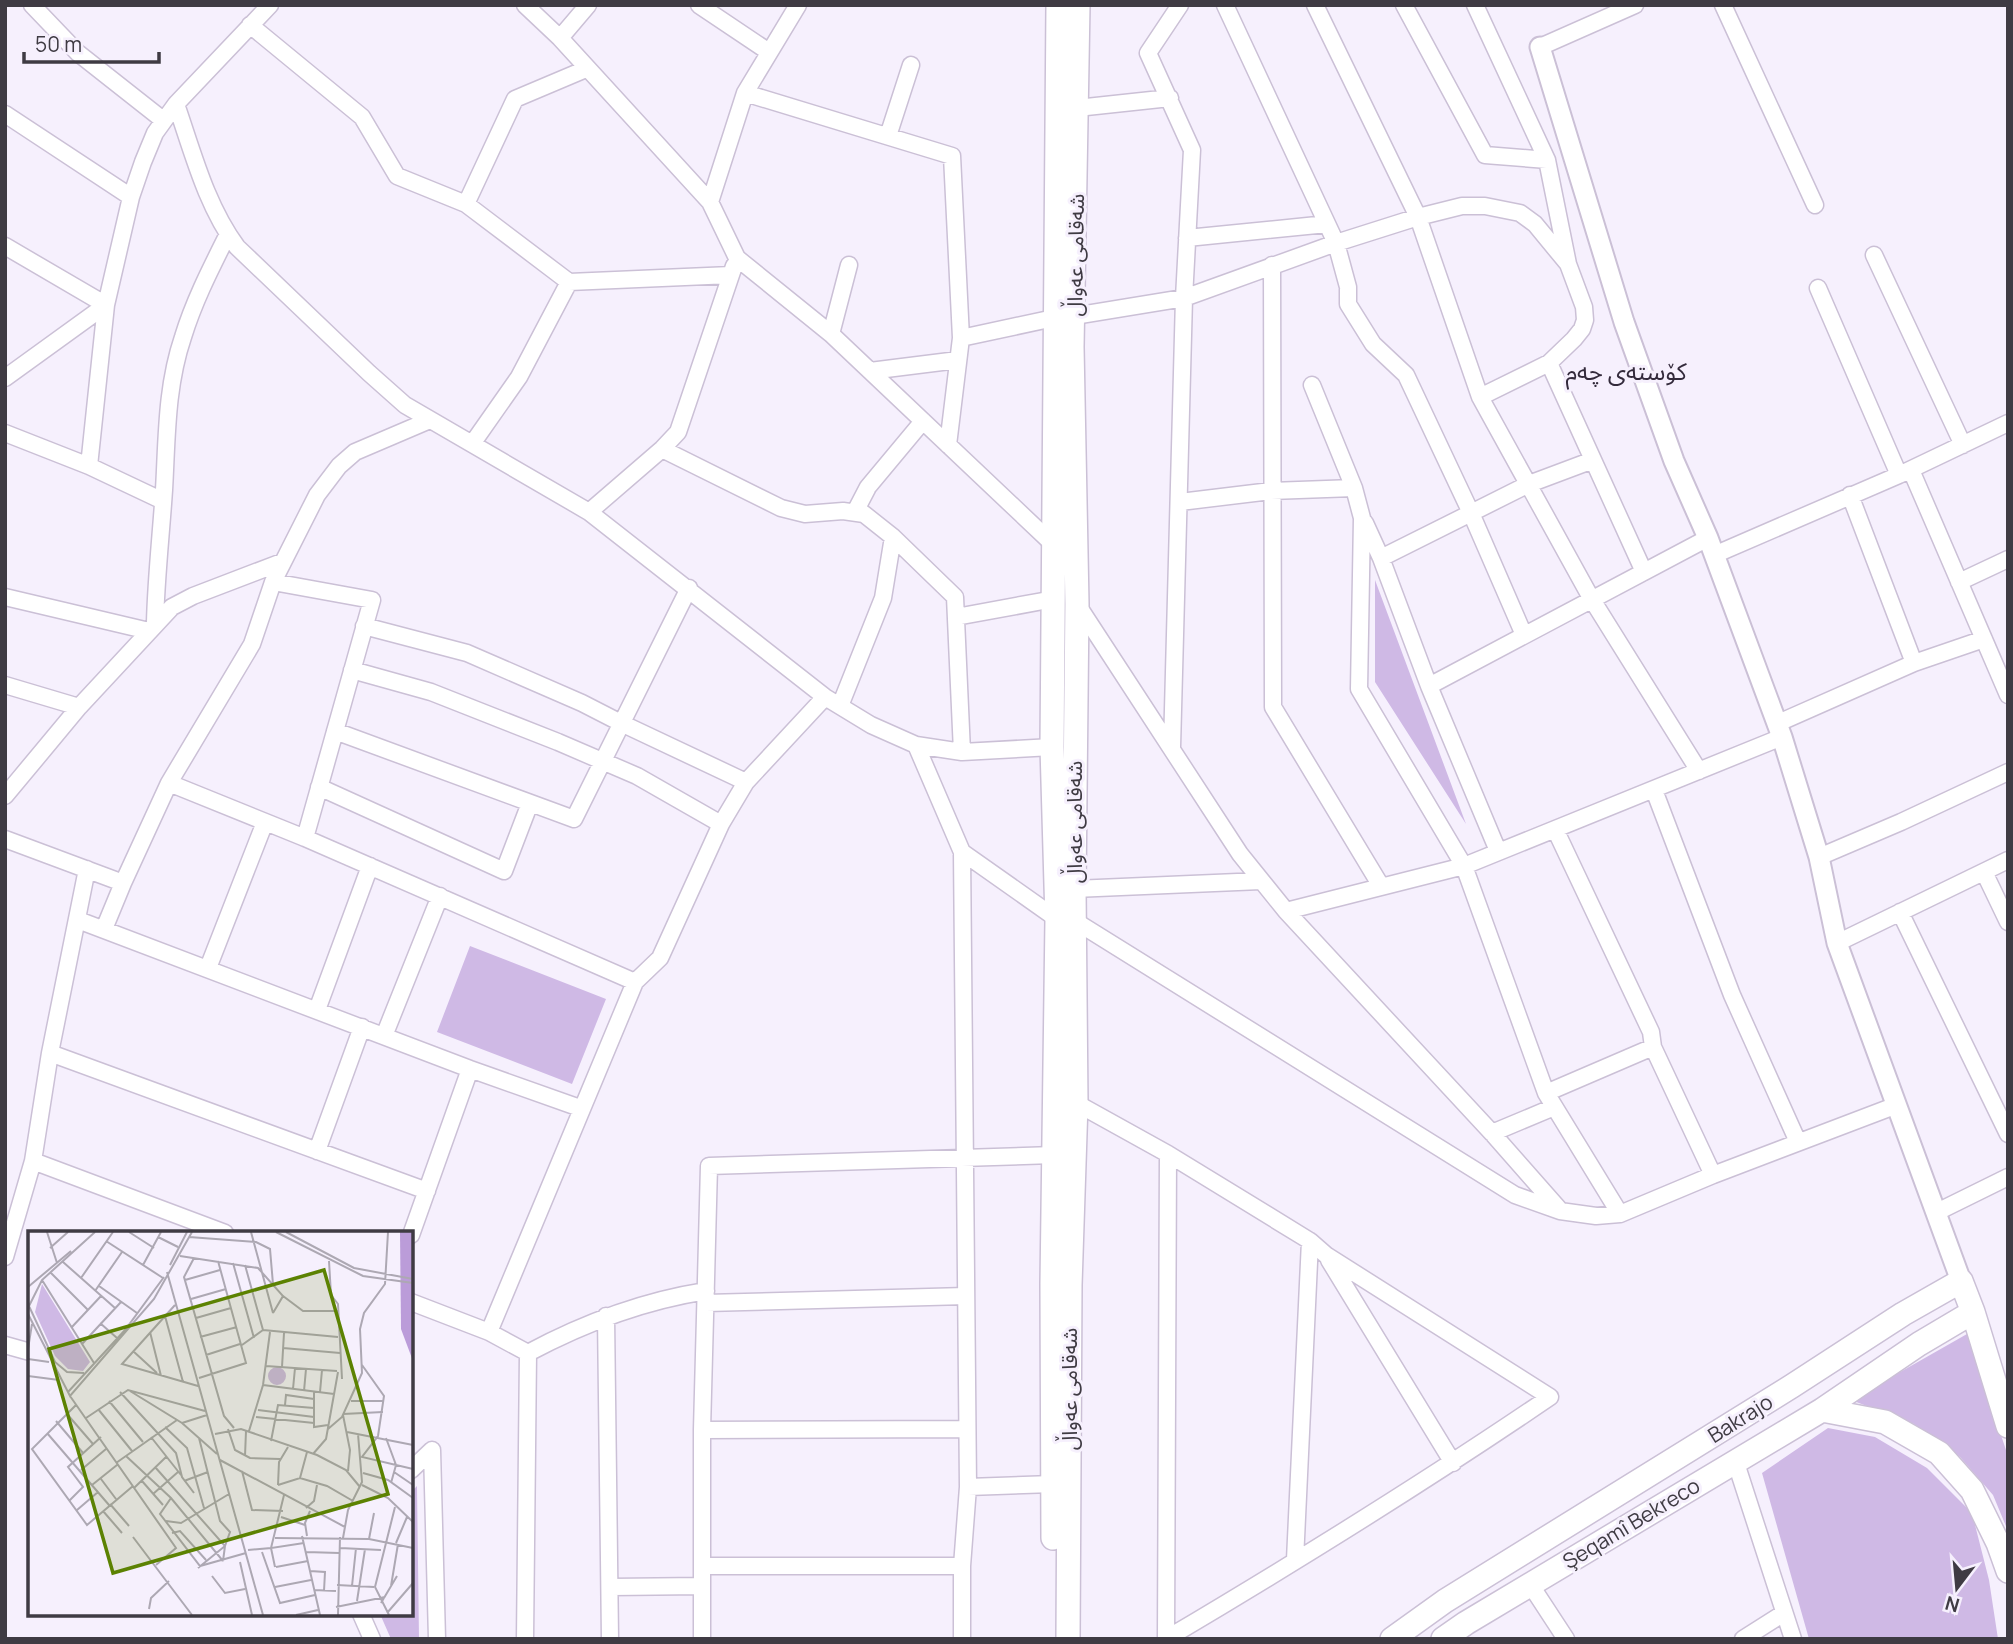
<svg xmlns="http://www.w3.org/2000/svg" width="2013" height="1644" font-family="Manrope,'Noto Sans Arabic',sans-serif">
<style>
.green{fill:#cfb9e5}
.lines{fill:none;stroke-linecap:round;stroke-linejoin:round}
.minor-casing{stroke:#cbc0d6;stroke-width:19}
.tertiary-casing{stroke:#cbc0d6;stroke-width:23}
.secondary-casing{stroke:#cbc0d6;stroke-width:26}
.minor{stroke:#fff;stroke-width:16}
.tertiary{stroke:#fff;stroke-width:19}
.secondary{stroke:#fff;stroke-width:23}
.labels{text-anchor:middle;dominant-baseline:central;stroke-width:6;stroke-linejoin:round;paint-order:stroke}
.street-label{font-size:21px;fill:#3f3b43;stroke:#f6f0fd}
.quarter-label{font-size:24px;fill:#332a3b;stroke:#f6f0fd}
.inset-road{fill:none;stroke:#ada8b3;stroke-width:2}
.view{fill:#5c8202;fill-opacity:0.15;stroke:#5c8202;stroke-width:3.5}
.inset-edge{fill:none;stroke:#3f3b43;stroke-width:3.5}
</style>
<rect width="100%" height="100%" fill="#f6f0fd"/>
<!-- green -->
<path class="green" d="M1375,580L1466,824L1375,682Z
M470,946L606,999L572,1084L437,1032Z
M1967,1334L2008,1456V1531L1993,1495L1960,1457L1914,1424L1851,1400Z
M1828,1428L1875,1437L1927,1468L1972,1513L1989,1580L1998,1639H1809L1762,1473Z
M417,1486L419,1639H391L380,1614H411V1492Z"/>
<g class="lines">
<!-- minor casing -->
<g class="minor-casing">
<path id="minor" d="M32,5L78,53L163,120
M525,5L560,38L710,202L737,258L831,334L1056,547
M699,5L769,52
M1225,5L1336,243L1348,287V304L1373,344L1406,375L1471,513L1524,635
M1315,5L1418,217L1480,397L1591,598L1699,771
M1404,5L1485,155L1547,160
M1475,5L1547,160L1568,264L1584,307L1585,320L1582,329L1574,339L1549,363L1480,397
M1723,5L1815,205
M250,25L362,117L397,176L466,204L569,282L731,275
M560,38L588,5
M1540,47L1635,5
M745,93L952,156L961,338L948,445
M176,104C193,153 206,205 237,247L369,373L405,405L589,512L825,697L871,725L916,745L962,752L1052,747
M1077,108L1170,98
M5,114L131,197
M888,136L911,65
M710,202L745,93L798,5
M466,204L515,99L586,69
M1187,238L1327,224
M5,246L106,305L5,378
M1874,255L1963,445
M1272,265L1273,707L1381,886
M1818,288L1899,475
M1074,316L1184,298L1336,243L1418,217L1462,206H1485L1520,213L1535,224L1568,264
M831,334L849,265
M961,338L1054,318
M1549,363L1644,572
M870,371L958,360
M1312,385L1354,488L1362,518L1359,689L1464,866L1546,1093L1620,1214
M5,433L89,466L163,501
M472,444L519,377L569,282
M662,449L781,508L805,514L843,511L864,514L893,537L955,597L962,752
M89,466L106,305L131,197L143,162L155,133L176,104L270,5
M1911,470L2008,695
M1850,495L1914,663
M1180,502L1271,491L1354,488
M589,512L662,449L678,432L734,266
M855,512L868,487L923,421
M1365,523L1381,558L1429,686L1498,851
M1714,555L1899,475L2008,423
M1381,558L1529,484L1593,460
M273,582L372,600L305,838
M1959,582L2008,559
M5,597L149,631
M1077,604L1240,854L1286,911L1492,1133L1559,1209
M956,617L1054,599
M155,623C156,579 161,535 164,490C167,438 166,387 183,337C194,301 211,268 228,234
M364,626L467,653L582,703L621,723L746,782
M352,670L431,692L558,742L637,776L721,824
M5,685L79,707
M1429,686L1708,538
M840,706L883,598L893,537
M1776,724L1914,663L1984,639
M335,731L574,819L689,588
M916,745L962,852L968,1487L962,1566V1639
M1172,747L1184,298L1192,150L1148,53L1180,5
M169,783L305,838L635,982
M319,787L504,871L530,803
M1654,790L1732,995L1798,1142
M5,796L79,707L172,607L193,596L282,562
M1555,829L1651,1032L1653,1047L1713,1175
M5,839L123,883
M962,852L1057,919
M1819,857L1901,822L2008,772
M1984,872L2008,922
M1074,889L1261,881
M1286,911L1464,866L1782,737
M1900,912L2008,1134
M78,920L470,1069L580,1108
M1075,921L1515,1195L1560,1211L1596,1216L1620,1214L1713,1175L1897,1105
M104,929L123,883L169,783L252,644L273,582L317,495L339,466L355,452L430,420
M1837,943L2008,860
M208,968L265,822
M317,1010L370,866
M384,1036L440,896
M50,1053L427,1191
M1546,1093L1653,1047
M1076,1103L1168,1154L1310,1241L1326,1255L1550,1397C1425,1482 1296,1562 1166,1639
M1492,1133L1554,1107
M317,1151L362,1027
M33,1161L225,1233
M1937,1212L2008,1177
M411,1235L470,1069
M5,1257L33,1161L50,1053L87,869
M1329,1260L1453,1463
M411,1302L489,1332L528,1353
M706,1303L966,1296
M606,1316L610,1639
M489,1332L635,982L660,958L721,824L746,782L825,697
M5,1345L30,1352
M528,1353C586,1322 642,1301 706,1291
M702,1430L967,1429
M432,1450L437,1639
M1735,1460L1793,1639
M411,1470L432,1450
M968,1487L1053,1484
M1295,1560L1310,1241
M702,1566H962
M1530,1584L1566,1639
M611,1587L702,1586
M361,1614L372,1639
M525,1639L528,1353
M702,1639V1430L709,1166L1054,1155
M1166,1639L1168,1154
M1743,1639L1784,1613"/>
</g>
<!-- tertiary casing -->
<g class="tertiary-casing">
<path id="tertiary" d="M1540,47L1624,322L1674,461L1708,538L1782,737L1819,857L1837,943L1961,1281"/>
</g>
<!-- secondary casing -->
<g class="secondary-casing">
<path id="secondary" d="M1822,1410L1885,1422L1939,1453L1972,1490L1998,1543L2008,1571
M1053,1538L1052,1284L1057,919L1052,747L1058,5
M1068,1639L1070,1285L1076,1103L1074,889L1077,604L1072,347L1078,5
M1392,1639L1445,1601L1792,1386L1903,1314L1961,1281L1973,1312L2008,1426
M1443,1639L1466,1623L1822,1410L1919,1344L1973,1312"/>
</g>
<!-- minor -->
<use href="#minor" class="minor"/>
<!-- tertiary -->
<use href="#tertiary" class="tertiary"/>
<!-- secondary -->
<use href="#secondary" class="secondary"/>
</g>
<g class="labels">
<!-- street labels -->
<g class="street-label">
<text transform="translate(1075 255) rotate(-89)">شەقامی عەواڵ</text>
<text transform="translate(1074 822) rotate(-90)">شەقامی عەواڵ</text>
<text transform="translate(1069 1389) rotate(-90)">شەقامی عەواڵ</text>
<text transform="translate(1740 1418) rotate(-32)">Bakrajo</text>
<text transform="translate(1631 1523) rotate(-31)">Şeqamî Bekreco</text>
</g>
<!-- quarter labels -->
<g class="quarter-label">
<text x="1626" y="370">کۆستەی چەم</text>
</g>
</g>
<!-- overview -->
<g transform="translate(28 1231)">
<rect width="385" height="385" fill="#f6f0fd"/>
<path d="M14,53L62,131L55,140L40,138L27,125L7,81ZM240 145a9 9 0 1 1 18 0a9 9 0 1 1-18 0Z" fill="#cfb9e5"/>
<path d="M372,1H384L385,130L373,98Z" fill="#bb9cd9"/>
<path class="inset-road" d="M19,1L29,32M101,1L126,17M223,1L245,82M248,1L335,45L385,52M258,1L326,37L385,48M130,6L150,16M161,6L228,11L242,18L245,53M78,10L135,47M22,17L40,1M152,25L230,37L255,65L245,82M166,27L156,46L196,185L206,197M301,30L303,64L310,73L314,148M35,31L87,77M205,32L226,107M115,34L133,1M142,34L159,1M217,34L235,99M22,41L60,79M139,41L235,384M53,47L85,1M14,49L66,132M157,49L192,39M71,55L109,82M0,56L43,20M67,60L94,21M255,65L275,80H310M163,68L198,58M0,73L27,131L39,141L56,142M147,74L94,133L170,155M1,75L14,49L67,1M0,83L42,165L126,68L164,1M137,85L155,151M168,87L203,77M72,92L89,107M43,97L73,65M235,99L310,106M122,101L133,145M172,106L209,96M54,113L93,71M214,114L235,99M255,117L312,122M0,118L4,93M105,120L129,142M178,124L212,113M0,128L21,131M334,134L356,165L350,205L334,226L385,238M238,135L309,140M254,136L256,102M0,145L31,149M171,147L218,132L190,30M235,154L306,163M265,158L267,137M102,160L154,192L189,223M276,160L278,138M40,161L97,99L136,46M92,161L148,222L154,246L166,262M286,161V196L300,194M292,161L294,139M42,165L148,317L128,334M81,170L115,211M323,170H356M48,174L4,218L59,294L105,255M257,174L258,164L286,168M70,178L104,220M230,179L286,186M39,183L65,213M315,183L355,181M315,184L322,219L320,240M228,186L286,192M58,187L100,159L177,180M28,190L55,222M154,192L179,184M137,196L159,217L176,277M200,198L207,219L222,227L252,228M300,198L314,186L334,142L332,98L336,82L357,53L360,1M221,200L235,154L242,101M319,201L385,214M19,202L81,274M187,203L213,198L289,224L318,239L332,256M123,206L153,244M358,207L368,234L363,252M243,210L250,174L286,177M285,223L298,208L310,141M98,225L143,267L195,330M217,225L218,200M192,229L317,296M88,232L149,189M127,236L197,315L195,330M53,239L78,218M214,240L224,279L255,280M366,241L385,254M335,242L360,249L385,267M272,247L279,221M73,248L88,268M114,250L135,274M156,250L180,241M64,254L89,234M250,254L272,247L299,255L325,270M250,254L251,231L260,216M334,254L360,267L385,291M106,257L138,226M125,263L150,241M143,267L132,283L172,335L218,322M42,269L55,256L40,236L73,206M82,273L101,295M278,277L286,270L289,254M49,279L70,261M75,280L94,302M253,286L277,294M138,290L153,292L201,263M144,302L152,300L178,329M274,305L292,384M279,305L277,292L282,280M105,306L164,384M247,307L341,308L385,317M315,307L320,279L334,251L330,203M341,308L346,282M368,312L379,286M312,317L353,319M220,319L243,317L256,264M234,321L252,372L287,364M278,321L311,322M212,331L224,384M247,336L243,317L276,312M248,336L280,330M170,337L197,315L202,301L192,290L171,207M282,340L297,341L296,360M184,345L197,362L217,358M309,354L346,356M324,355L328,317M363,355L370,313M247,356L283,349M286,359L308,360M329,370L337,318M353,372L369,345M308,376L357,366M121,378L123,367L141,350M359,382L385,352M268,384L290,379M310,384L312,306M361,384L347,356L367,276"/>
<path class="view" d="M296,39L360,263L85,342L21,118Z"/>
<rect width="385" height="385" class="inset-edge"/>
</g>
<!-- border -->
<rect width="2013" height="1644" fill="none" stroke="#3f3b43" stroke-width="14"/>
<!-- north arrow -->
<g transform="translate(1957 1588) rotate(196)" stroke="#f6f0fd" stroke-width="5" paint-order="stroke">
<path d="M0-5L12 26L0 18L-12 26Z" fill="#3f3b43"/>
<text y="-10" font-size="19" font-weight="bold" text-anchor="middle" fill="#3f3b43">N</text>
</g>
<!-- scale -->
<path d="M24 52v10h135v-10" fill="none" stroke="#3f3b43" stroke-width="3.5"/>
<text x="35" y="52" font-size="21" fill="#3f3b43" stroke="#f6f0fd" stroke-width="5" paint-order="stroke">50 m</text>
</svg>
